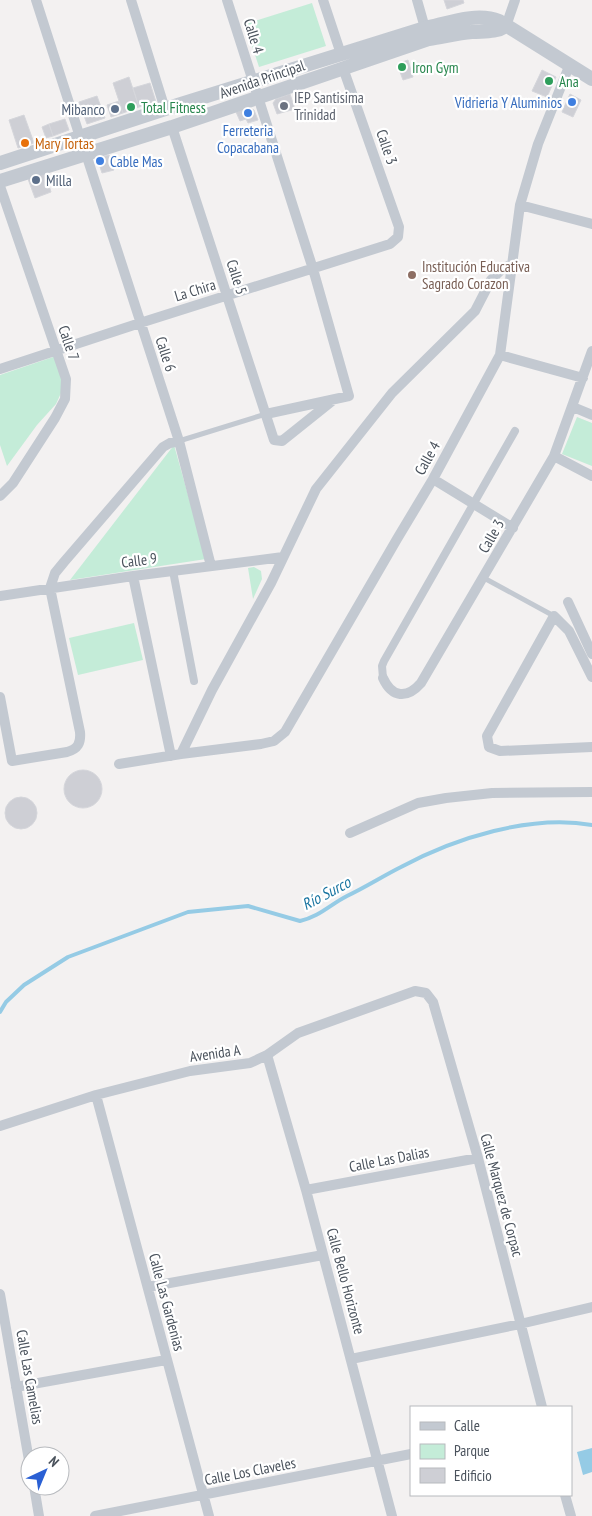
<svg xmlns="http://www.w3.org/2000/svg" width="592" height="1516" font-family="'PT Sans Narrow',sans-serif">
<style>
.green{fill:#c4ecd8}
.water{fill:#95cbe5}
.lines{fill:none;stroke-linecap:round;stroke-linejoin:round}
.stream{stroke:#95cbe5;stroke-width:4}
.building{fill:#cecfd5;stroke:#d5d6db}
.service{stroke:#c3c9d1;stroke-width:5}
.pedestrian{stroke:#c3c9d1;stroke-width:8}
.minor{stroke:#c3c9d1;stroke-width:10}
.tertiary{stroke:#c3c9d1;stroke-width:14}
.leisure-dot{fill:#2e9e5b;stroke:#fff;stroke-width:2}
.shop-dot{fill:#3f7fe0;stroke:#fff;stroke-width:2}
.worship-dot{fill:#6b7280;stroke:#fff;stroke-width:2}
.service-dot{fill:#5c6f8a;stroke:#fff;stroke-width:2}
.food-dot{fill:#e8710a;stroke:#fff;stroke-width:2}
.education-dot{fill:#8d6e63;stroke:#fff;stroke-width:2}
.labels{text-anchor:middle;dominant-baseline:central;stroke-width:4.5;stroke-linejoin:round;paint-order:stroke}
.street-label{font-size:15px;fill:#4a525c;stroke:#fff}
.leisure-label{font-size:15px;fill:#27864d;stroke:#fff;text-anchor:start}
.worship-label{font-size:15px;fill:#5b616d;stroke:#fff;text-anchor:start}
.shop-label{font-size:15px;fill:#366cbe;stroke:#fff;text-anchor:end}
.service-label{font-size:15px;fill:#4e5e75;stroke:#fff;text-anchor:end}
.food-label{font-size:15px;fill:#c56008;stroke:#fff;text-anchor:start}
.education-label{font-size:15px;fill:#785e54;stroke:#fff;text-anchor:start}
.water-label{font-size:16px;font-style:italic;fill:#1974a0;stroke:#fff}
</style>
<rect width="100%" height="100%" fill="#f3f1f1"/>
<!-- green -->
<path class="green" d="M312,3L326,46L259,67L245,24Z
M56,356L62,382L61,393L56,404L37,425L7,466L0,445V375Z
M577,417L592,423V466L562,454Z
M174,445L206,559L70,580Z
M254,567L261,571L262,579L253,599L248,568Z
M134,623L143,660L78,675L69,638Z"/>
<!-- water -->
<path class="water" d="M592,1448V1472L583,1475L577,1452Z"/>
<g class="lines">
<!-- stream -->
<path class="stream" d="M0,1012L6,1002L24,985L68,957L188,912L248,906L300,921C319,917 331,904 347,896C366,887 383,876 401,867C455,838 531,814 592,825"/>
</g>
<!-- building -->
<path class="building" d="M444,0H463L464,3L447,9Z
M408,60L413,77L403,80L397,64Z
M542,70L556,77L547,97L532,91Z
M129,77L139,107L123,113L113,83Z
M150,83L156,102L139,107L133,88Z
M290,94L295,109L277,114L273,103L276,99Z
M570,94L581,100L573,117L562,112Z
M97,96L105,118L87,124L79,102Z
M119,101L123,113L111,117L107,105Z
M249,108L254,110L258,120L248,123L246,119L240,121L236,112Z
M24,115L34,143L18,148L9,120Z
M65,119L69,130L53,136L49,124Z
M49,124L53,136L46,138L42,127Z
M109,155L114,170L102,173L97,158Z
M45,173L51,192L35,198L28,179Z
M64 789a19 19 0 1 1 38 0a19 19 0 1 1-38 0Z
M5 813a16 16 0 1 1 32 0a16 16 0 1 1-32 0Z"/>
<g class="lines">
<!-- service -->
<path class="service" d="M179,441L266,414
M484,578L554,616"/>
<!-- pedestrian -->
<path class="pedestrian" d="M173,571L194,681
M383,678L382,666L384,661L515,431"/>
<!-- minor -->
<path class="minor" d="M36,0L80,137
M131,0L165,109
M227,0L313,269L349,396L266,414
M323,0L341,54
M417,0L425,28
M506,26L515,0
M172,127L274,440L282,441L332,401
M86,154L179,441L211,566
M0,186L66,379L65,399L55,418L13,483L0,496
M520,205L592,224
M500,355L583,378
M0,369L140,323L390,244L398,237L399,227L343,68
M573,407L592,415
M554,456L592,476
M433,479L513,528
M133,576L171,756
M0,596L133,576L283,557
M568,602L592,654
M592,677L569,631L554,616L487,736L489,747L500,751L592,747
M383,678C392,698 407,699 421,683L554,456L592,351
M0,697L12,761L67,752C78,749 81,743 80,732L50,588L55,573L64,562L163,447L170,443L179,441
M181,754L212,690L271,583L316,489L392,393L475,311L491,280L501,270L512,264
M119,764L181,754L261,744L274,741L285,732L397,539L433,479L500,355L520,205L538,144L570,64
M350,833L418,803L446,798L492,793L592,792
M267,1055L306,1190L392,1516
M96,1095L209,1516
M0,1126L96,1095L190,1071L250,1063L267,1055L298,1033L415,991L426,993L433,1002L478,1158L542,1407
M306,1190L478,1158
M148,1287L323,1255
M0,1294L30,1466
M351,1359L520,1324L592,1307
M16,1387L166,1360
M34,1486L39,1516
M565,1495L571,1516
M95,1516L411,1454"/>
<!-- tertiary -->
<path class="tertiary" d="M0,163L165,109L425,28C448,23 477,12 499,21L592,79
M0,181L172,127L429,39C443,37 458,33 472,32C485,31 495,33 506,26"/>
</g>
<!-- markers -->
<g class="leisure-dot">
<circle cx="402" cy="67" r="5"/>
<circle cx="549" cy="81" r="5"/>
<circle cx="131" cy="107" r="5"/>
</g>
<g class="shop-dot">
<circle cx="572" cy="102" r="5"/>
<circle cx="248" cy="113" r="5"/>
<circle cx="100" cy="161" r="5"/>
</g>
<circle class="worship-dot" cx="284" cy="106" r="5"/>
<g class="service-dot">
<circle cx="115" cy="109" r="5"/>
<circle cx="36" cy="180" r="5"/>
</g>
<circle class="food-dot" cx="25" cy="143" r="5"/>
<circle class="education-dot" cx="412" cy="275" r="5"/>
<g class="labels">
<!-- street labels -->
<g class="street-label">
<text transform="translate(254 36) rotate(73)">Calle 4</text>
<text transform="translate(262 79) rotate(-19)">Avenida Principal</text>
<text transform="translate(387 147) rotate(71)">Calle 3</text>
<text transform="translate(237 277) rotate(72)">Calle 5</text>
<text transform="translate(195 290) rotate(-17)">La Chira</text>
<text transform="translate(69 343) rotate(71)">Calle 7</text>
<text transform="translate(166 354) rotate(72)">Calle 6</text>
<text transform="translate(427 458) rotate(-61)">Calle 4</text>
<text transform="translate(491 536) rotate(-60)">Calle 3</text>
<text transform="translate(139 560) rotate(-7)">Calle 9</text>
<text transform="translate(215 1053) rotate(-8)">Avenida A</text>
<text transform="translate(389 1159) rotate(-11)">Calle Las Dalias</text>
<text transform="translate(502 1195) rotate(75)">Calle Marquez de Corpac</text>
<text transform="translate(346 1281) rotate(75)">Calle Bello Horizonte</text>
<text transform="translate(167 1302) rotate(75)">Calle Las Gardenias</text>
<text transform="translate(30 1377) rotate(80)">Calle Las Camelias</text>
<text transform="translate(250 1471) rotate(-11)">Calle Los Claveles</text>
</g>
<!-- leisure labels -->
<g class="leisure-label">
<text x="412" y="67">Iron Gym</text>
<text x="559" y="81">Ana</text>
<text x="141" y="107">Total Fitness</text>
</g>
<!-- worship labels -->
<g class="worship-label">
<text x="294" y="97">IEP Santisima<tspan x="294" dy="17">Trinidad</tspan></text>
</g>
<!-- shop labels -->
<g class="shop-label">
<text x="562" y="102">Vidrieria Y Aluminios</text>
<text x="248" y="130" text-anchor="middle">Ferreteria<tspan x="248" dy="17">Copacabana</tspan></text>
<text x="110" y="161" text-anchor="start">Cable Mas</text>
</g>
<!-- service labels -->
<g class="service-label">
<text x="105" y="109">Mibanco</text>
<text x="46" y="180" text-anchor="start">Milla</text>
</g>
<!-- food labels -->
<g class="food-label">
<text x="35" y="143">Mary Tortas</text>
</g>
<!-- education labels -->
<g class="education-label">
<text x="422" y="266">Institución Educativa<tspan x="422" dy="17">Sagrado Corazon</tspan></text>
</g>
<!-- water labels -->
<g class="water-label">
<text transform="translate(326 893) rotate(-28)">Río Surco</text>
</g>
</g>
<!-- legend -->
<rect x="410" y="1406" width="162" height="90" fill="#ffffff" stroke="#b7babe"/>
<rect x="420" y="1422" width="25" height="8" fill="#c3c9d1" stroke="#b7babe"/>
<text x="454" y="1431" font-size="15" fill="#4a525c">Calle</text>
<rect x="420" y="1444" width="25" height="15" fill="#c4ecd8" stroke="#b7babe"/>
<text x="454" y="1456" font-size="15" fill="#4a525c">Parque</text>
<rect x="420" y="1468" width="25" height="15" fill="#cecfd5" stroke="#b7babe"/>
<text x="454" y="1481" font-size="15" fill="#4a525c">Edificio</text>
<!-- north arrow -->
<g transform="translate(45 1471) rotate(44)"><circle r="24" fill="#ffffff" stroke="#b7babe"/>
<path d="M0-4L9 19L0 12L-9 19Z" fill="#2a60d4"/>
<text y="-8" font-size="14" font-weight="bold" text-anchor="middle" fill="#4a525c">N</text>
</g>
</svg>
